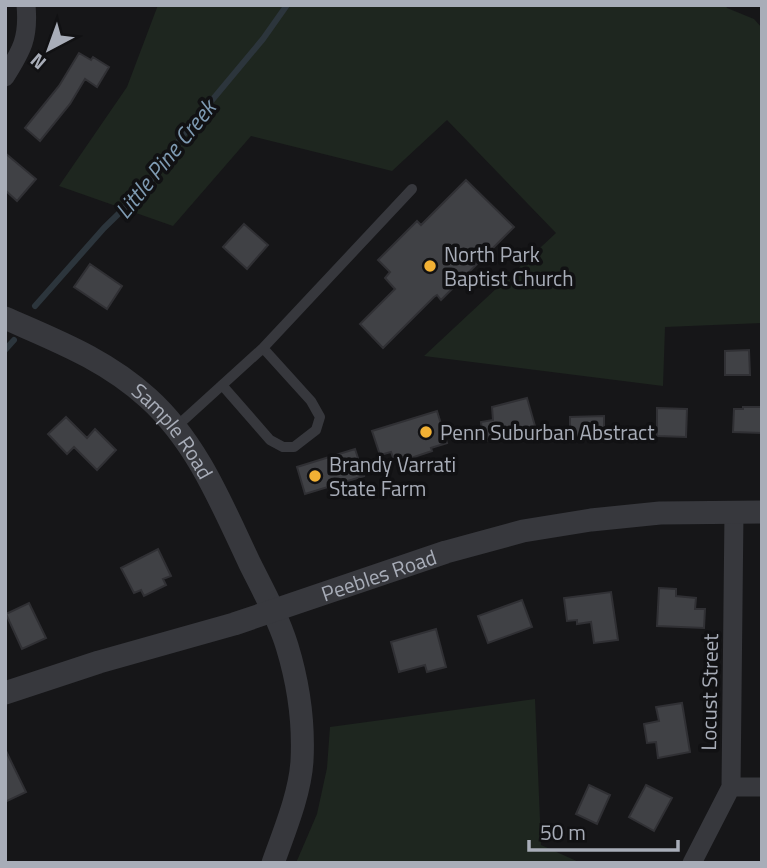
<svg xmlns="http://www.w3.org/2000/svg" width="767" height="868" font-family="'Titillium Web',sans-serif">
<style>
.green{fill:#1e261f}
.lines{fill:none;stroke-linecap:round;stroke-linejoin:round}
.stream{stroke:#2c353c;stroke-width:6}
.building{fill:#404145;stroke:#303034;stroke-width:2}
.service{stroke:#37383d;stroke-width:10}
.minor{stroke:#37383d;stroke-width:19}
.tertiary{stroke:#37383d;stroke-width:23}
.poi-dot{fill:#f2b134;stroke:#111113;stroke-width:2.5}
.labels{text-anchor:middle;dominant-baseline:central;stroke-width:7;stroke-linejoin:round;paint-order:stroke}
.poi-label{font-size:21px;fill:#a8adb8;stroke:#111113;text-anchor:start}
.street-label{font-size:21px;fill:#a8adb8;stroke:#111113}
.water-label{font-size:23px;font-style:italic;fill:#7f9bb3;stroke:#111113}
</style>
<rect width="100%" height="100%" fill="#161618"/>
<!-- green -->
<path class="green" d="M158,5H725L727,8L754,19L762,28V323L665,327L663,386L424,356L556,233L447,120L392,171L251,136L173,226L59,186L127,87Z
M535,699L541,845L581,863H296L317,814L327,768L330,727Z"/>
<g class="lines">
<!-- stream -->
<path class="stream" d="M35,306L104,228L146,187L183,135L263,39L287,5
M5,350L14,340"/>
</g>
<!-- building -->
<path class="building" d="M79,53L91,60L93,57L109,67L97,87L85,79L70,104L40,141L25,128L59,86Z
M5,153L36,179L17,201L5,190Z
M466,180L514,227L441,300L437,295L434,297L383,348L360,324L395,289L385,278L390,272L378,260L417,221L421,225Z
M244,224L268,245L247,269L223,247Z
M90,264L122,286L107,309L74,287Z
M749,350L750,375H725V351Z
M527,398L537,433L513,440L512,437L483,441L481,422L493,420L492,407Z
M743,407H762V433L733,432L734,409H743Z
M657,408L687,409L686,437L657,436Z
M437,411L447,443L431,448L432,451L411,458L410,455L394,460L391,452L380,455L372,431Z
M604,416V436L570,437V417Z
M66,417L87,438L95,429L116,450L97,470L74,447L67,454L48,434Z
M355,449L364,476L305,494L297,467Z
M158,549L171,576L163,579L166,585L144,596L141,590L134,593L121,568Z
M659,588L676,589V596L696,598L695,609H705L704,628L657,626Z
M611,592L618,640L594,643L591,622L577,624V620L567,621L564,598Z
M522,600L532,627L488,643L478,616Z
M29,603L46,638L22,649L6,614Z
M436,629L446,667L427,672L425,665L399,672L391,642Z
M682,703L690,752L658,758L656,742L647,743L644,724L659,721L656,707Z
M5,749L26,792L5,802Z
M589,785L610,795L597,824L576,814Z
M646,785L672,798L654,831L629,817Z"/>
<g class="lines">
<!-- service -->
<path class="service" d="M222,385L270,440L283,447H294L316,430L320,417L311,401L263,348
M176,427L263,348L412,189"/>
<!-- minor -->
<path class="minor" d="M5,77C22,50 29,38 26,5
M731,787H762
M692,863L731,787L734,512"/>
<!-- tertiary -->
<g class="tertiary">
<path id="s1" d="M5,318C57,341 105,359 148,398C197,442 222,505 250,564C263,590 278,617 287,646C298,682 304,723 302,761C300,794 284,832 273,863"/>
<path id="s2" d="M5,693L99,662L234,624L446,552L523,531L591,520L660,513L762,512"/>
</g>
</g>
<!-- markers -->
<g class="poi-dot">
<circle cx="430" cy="266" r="7"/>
<circle cx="426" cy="432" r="7"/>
<circle cx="315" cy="476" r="7"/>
</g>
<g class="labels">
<!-- poi labels -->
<g class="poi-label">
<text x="444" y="254">North Park<tspan x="444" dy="24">Baptist Church</tspan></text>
<text x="440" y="432">Penn Suburban Abstract</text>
<text x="329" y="464">Brandy Varrati<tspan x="329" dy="24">State Farm</tspan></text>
</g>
<!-- street labels -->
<g class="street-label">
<text stroke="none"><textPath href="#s1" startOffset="206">Sample Road</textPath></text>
<text stroke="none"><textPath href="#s2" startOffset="392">Peebles Road</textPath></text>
<text transform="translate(709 692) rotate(-89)">Locust Street</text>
</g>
<!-- water labels -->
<g class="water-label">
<text transform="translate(165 159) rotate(-51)">Little Pine Creek</text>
</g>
</g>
<!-- border -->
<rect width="767" height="868" fill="none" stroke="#a8adb8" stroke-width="14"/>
<!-- north arrow -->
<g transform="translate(49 49) rotate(221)" stroke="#111113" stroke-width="5" paint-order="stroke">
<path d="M0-5L12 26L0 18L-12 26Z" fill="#a8adb8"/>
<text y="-10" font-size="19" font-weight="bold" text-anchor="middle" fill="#a8adb8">N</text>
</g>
<!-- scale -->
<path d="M529 840v10h149v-10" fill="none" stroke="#a8adb8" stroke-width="3.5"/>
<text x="540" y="840" font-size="21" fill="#a8adb8" stroke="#111113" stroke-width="5" paint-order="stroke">50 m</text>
</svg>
